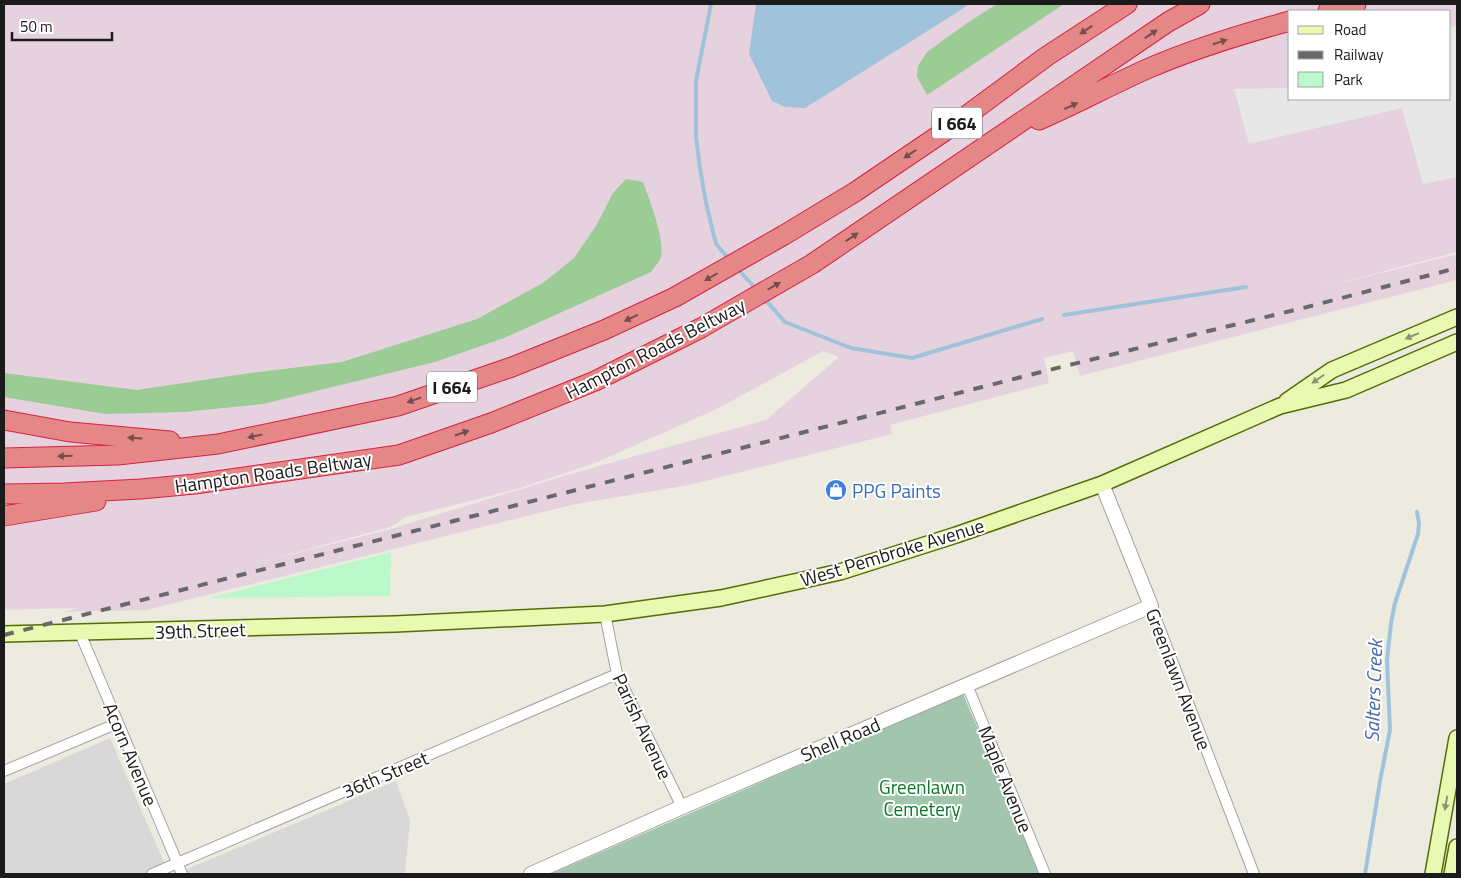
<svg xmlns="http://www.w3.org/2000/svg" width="1461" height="878" font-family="'Titillium Web',sans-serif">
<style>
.residential{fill:#d9d8d8}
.industrial{fill:#e6d2df;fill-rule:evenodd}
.forest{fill:#9bcc95}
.cemetery{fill:#a1c6ad}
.park{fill:#bbf9cb}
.parking{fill:#e7e7e7}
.water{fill:#a0c3db}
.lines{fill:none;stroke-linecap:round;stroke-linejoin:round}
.stream{stroke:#a0c3db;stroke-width:4}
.minor-casing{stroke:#a2a2a2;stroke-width:12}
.tertiary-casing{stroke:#a2a2a2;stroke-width:16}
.secondary-casing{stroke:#516f05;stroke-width:18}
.motorway-casing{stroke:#d52341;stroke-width:21}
.minor{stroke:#fff;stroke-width:10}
.tertiary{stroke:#fff;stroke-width:14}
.secondary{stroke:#e9f9b2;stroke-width:15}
.motorway{stroke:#e58787;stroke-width:19}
.rail{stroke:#696969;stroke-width:4;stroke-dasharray:10 10;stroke-linecap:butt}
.oneway{fill:#764c4c}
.oneway2{fill:#8c956e}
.labels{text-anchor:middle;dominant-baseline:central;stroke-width:4;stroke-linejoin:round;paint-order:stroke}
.shield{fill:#fff;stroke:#5f5f5f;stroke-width:1}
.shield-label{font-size:18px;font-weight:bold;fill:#1b1b1b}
.street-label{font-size:19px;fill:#1b1b1b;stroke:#fff}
.shop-label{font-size:19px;fill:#366cbe;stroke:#fff;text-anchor:start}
.park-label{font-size:19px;fill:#0b7727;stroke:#fff}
.water-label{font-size:20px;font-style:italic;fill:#4868aa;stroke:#fff}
</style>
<rect width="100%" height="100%" fill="#edebe0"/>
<!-- residential -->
<path class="residential" d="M110,738L169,874H4V784Z
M396,781L410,820L405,874H175Z"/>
<!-- industrial -->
<path class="industrial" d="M4,4H1457V252L1320,288L1457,254V280L1080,376L1073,351L1044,358L1049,383L890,425L892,434L689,485L576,504L146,610L64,612L76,608L4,610ZM1290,11H1450V99H1290ZM823,351L839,357L766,420L570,474L387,530L257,563L391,527L406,517L514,490L595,463L717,409Z"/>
<!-- forest -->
<path class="forest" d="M997,4H1064L927,95L917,77L918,66L927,52L970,21Z
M626,179L643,182C649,199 667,243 660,259C658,264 653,268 651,272L504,338L435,362L263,404L184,412L105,414L4,397V373L137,390L250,373L342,362L477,319L543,283L574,258L596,226L613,193Z"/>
<!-- cemetery -->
<path class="cemetery" d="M963,694L1040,874H551Z"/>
<!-- park -->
<path class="park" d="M391,552L390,596L208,598Z"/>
<!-- parking -->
<path class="parking" d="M1457,26V177L1423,184L1402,108L1249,144L1234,89L1286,88L1290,85V99H1450V27Z"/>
<!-- water -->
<path class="water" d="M756,4H969L961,10L805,108L785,107L772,101L749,54Z"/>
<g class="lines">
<!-- stream -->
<path class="stream" d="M711,4L696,81V137L700,168L706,203L716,244L730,260
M736,267L757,290
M763,297L785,322L851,348L912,358L1042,319
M1064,315L1246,287
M1365,874L1380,781L1390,730L1387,660L1391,623L1395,603L1418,534L1419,523L1417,512"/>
<!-- minor casing -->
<g class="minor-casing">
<path id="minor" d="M1151,606L1254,874
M605,614L617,674L682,807
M80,633L182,874
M967,685L1045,874
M4,771L118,723
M152,874L617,674"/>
</g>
<!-- tertiary casing -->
<g class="tertiary-casing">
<path id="tertiary" d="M531,874L682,807L1151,606L1102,484"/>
</g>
<!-- secondary casing -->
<g class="secondary-casing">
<path id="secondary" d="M1287,401L1332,370L1457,317
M4,634L395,624L605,614L721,598L840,572L956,535L1102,484L1280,406L1346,390L1457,342
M1433,874L1457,738
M1452,874L1457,847"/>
</g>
<!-- motorway casing -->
<g class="motorway-casing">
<path id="motorway" d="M1328,11L1356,4
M1039,120C1076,104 1111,85 1147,69C1193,49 1242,34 1290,21
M4,420L70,432L170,441
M4,458L118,455L218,444L398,406L512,367L604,330L675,297L784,235L855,192L951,127L1047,56L1127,4
M4,494L64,493L141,489L195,484L399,455L491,423L595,381L701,328L812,264L1168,22L1200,4
M4,516L96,501"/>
</g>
<!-- minor -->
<use href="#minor" class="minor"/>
<!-- tertiary -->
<use href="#tertiary" class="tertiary"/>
<!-- secondary -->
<use href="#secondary" class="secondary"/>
<!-- motorway -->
<use href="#motorway" class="motorway"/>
<!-- rail -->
<path class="rail" d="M4,635L1065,366L1307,307L1457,268"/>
</g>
<!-- one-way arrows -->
<defs><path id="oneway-solid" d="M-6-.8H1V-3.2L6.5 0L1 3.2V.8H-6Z" transform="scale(1.25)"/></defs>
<g class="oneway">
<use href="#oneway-solid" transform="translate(1086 30) rotate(147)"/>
<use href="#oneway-solid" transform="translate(1151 34) rotate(-34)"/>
<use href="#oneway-solid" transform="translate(1220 42) rotate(-18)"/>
<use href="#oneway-solid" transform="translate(1071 106) rotate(-25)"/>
<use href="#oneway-solid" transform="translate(910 154) rotate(146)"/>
<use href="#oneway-solid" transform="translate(852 237) rotate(-34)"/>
<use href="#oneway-solid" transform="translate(711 277) rotate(150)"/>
<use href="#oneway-solid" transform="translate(774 286) rotate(-30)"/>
<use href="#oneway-solid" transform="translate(631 318) rotate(155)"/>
<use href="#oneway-solid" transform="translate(414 400) rotate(161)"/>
<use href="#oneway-solid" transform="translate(462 433) rotate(-19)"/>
<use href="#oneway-solid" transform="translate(255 436) rotate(168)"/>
<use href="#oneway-solid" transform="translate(135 438) rotate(-176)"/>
<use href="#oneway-solid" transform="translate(65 456) rotate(179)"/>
</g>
<g class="oneway2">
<use href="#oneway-solid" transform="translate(1412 336) rotate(157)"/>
<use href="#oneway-solid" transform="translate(1318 379) rotate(145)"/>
<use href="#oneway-solid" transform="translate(1446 803) rotate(100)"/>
</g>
<!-- icons -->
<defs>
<g id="shop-disc" transform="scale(1.125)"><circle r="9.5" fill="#3f7fe0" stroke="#fff"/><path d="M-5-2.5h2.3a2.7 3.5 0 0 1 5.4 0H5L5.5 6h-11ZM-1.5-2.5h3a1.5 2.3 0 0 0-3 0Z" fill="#fff"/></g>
</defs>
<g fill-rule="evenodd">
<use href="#shop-disc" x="836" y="490"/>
</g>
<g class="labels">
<!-- shield labels -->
<g class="shield">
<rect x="932" y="107.5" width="50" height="31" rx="4"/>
<rect x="427" y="371.5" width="50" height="31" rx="4"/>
</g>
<g class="shield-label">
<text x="957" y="123">I 664</text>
<text x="452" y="387">I 664</text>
</g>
<!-- street labels -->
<g class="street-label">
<text transform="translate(655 348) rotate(-27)">Hampton Roads Beltway</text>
<text transform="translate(273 472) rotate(-8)">Hampton Roads Beltway</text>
<text transform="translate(892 552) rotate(-17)">West Pembroke Avenue</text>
<text transform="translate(200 630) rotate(-2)">39th Street</text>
<text transform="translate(1179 679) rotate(69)">Greenlawn Avenue</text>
<text transform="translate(643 726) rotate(65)">Parish Avenue</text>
<text transform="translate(840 739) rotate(-23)">Shell Road</text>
<text transform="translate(131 754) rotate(67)">Acorn Avenue</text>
<text transform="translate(385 774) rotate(-23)">36th Street</text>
<text transform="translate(1006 779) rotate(68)">Maple Avenue</text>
</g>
<!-- shop labels -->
<g class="shop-label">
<text x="852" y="490">PPG Paints</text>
</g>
<!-- park labels -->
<g class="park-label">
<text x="922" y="786">Greenlawn<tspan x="922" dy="22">Cemetery</tspan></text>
</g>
<!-- water labels -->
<g class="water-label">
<text transform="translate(1373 691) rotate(-88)">Salters Creek</text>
</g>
</g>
<!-- border -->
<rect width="1461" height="878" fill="none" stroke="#1b1b1b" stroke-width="10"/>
<!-- legend -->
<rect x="1288" y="10" width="162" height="90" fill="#ffffff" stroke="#a4a4a4"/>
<rect x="1298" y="26" width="25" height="8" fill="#e9f9b2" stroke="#a4a4a4"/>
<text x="1334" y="35" font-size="15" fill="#1b1b1b">Road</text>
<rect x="1298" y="51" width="25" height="8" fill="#696969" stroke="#a4a4a4"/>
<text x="1334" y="60" font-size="15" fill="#1b1b1b">Railway</text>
<rect x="1298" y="72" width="25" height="15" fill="#bbf9cb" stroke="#a4a4a4"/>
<text x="1334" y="85" font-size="15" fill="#1b1b1b">Park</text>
<!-- scale -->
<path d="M12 32v8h100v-8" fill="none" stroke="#1b1b1b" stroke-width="2.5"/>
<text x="20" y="32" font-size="15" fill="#1b1b1b" stroke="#ffffff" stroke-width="4" paint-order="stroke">50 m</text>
</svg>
